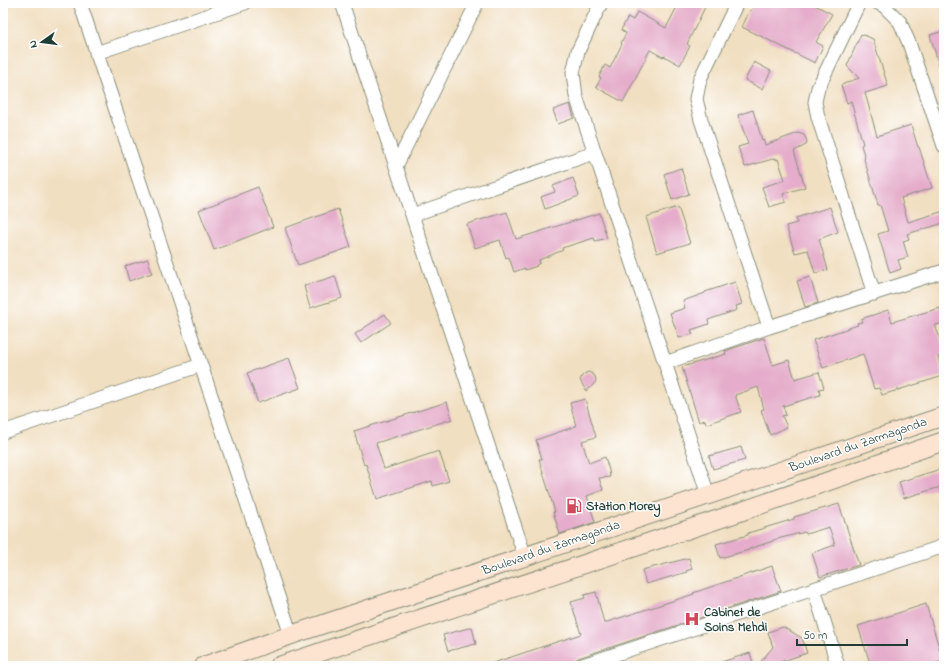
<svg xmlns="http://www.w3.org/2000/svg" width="947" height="669" font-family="'Indie Flower',sans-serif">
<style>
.building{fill:#e5adcb}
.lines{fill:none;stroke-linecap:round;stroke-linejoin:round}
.street-casing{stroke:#888e7a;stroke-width:15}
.secondary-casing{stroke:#888e7a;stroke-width:20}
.street{stroke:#fff;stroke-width:13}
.secondary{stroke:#fde4d1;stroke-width:18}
.labels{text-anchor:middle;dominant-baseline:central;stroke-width:3;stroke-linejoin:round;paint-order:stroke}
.street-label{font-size:13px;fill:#1f3d34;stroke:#fff}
.poi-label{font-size:13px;font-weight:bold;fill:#1f3d34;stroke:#fff;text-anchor:start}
</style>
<rect width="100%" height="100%" fill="#fff"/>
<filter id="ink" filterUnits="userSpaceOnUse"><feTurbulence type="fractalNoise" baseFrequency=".025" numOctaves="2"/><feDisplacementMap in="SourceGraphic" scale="8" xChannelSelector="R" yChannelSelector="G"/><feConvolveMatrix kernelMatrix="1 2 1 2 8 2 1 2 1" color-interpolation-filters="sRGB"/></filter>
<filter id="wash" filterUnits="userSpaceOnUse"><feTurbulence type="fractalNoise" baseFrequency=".012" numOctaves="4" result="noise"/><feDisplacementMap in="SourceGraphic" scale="16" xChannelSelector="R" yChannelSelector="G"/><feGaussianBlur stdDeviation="0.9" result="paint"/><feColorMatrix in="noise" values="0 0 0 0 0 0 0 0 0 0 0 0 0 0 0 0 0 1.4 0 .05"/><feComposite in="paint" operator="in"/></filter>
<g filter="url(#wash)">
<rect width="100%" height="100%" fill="#f1dfc1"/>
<g id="blocks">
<!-- building -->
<path class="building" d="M679,3H707L687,44L690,46L680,65L664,56L663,57L650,50L623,102L596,87L601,78L599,77L605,65L610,68L622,44L621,43L626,33L621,30L628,17L633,20L637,12L666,28Z
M755,3H811L832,14L816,42L823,46L815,63L742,27L750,10L751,11Z
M944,31V71L941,72L930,35Z
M861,34L873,39L888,86L865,93L877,136L911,125L918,147H919L932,188L901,198L908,222L944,211V223L907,234L909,239L903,241L908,257L898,260L901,269L890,273L878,234L888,231L880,205H878L864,159L865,158L861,145L863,144L851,101L847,103L841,85L859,78L847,66Z
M754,62L771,71L762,89L745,80Z
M570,104L574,118L558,124L553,110Z
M753,110L762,140L763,139L765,145L798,133L804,135L807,141L806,145L794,151L805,187L783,194L786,202L769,207L762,187L785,180L778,159L776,160V158L745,167L738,147L748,144L738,115Z
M681,168L689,194L672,200L664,174Z
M573,178L579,196L545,209L541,197L555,192L553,186Z
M258,187L273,227L214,250L199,210Z
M678,207L690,243L657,253L646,217Z
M830,207L838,232L819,239L828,270L815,273L808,250L795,253L786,226L797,223L796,218Z
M338,209L351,247L298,265L285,228Z
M507,212L516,239L599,213L607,238L595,241L594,238L562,248L563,250L539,260L540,263L536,265L537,266L525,270V268L514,272L509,257L506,258L500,240L475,248L467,224Z
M148,259L152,273L129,281L125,266Z
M335,276L342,298L310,308L304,286Z
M810,277L818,303L805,307L797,281Z
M735,282L742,304L736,306L737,310L708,320L709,324L691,330L693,334L679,338L670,313L685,308L683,301L705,293V292Z
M940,308L944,323L935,325L944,349V355L938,357L943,376L882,395L879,388L874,389L863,354L823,368L813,340L858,325L857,323L862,322L861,319L888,310L892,322Z
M385,314L391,323L361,343L355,334Z
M764,338L773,365L789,360L795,379L819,372L824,388L819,389L820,395L783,406L786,415L782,416L787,427L770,435L761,410L764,409L758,387L735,395L741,412L706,424L705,420L699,422L682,367L726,354L725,351Z
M289,358L300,388L258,403L247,373Z
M588,372L591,373L595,376L596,381L593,385L586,391L580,380L582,376L584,374Z
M585,399L596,437L582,441L589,463L605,457L609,470L610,477L599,478L603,490L587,496L595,522L560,534L553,512H555L539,459H542L536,440L576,426L570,403Z
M447,402L452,419L376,443L384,469L439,451L449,481L433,486L432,481L377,499L366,464L364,465L354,431Z
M741,447L745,460L713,469L709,456Z
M944,468V486L904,498L899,482Z
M839,504L859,565L820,577L812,553L835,545L829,527L806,534L805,532L773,540V541L749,549V550L720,558L716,544L748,535V533L794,519V517Z
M689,558L692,569L686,571L687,572L646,584L642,570Z
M772,566L781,591L578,658L574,661L572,666H490V664L581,634L571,602L585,598L584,595L596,592L604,623L694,594L693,593Z
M926,604L943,661L927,666H871L858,626Z
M472,627L476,644L448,651L443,635Z
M783,627L802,638L807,653L768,666H757L773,647L768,632Z
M750,653L754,666H718V663Z"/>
</g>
</g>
<g filter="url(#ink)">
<use href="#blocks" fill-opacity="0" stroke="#888e7a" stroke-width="1"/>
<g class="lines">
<!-- street casing -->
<g class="street-casing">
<path id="street" d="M80,3L291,635
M342,3L525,557
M601,3L578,51L573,73L576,96L665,363L708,495
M737,3L700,79L696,99L701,120L769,327
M859,3L818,88L815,102L818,117L874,294
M878,3L884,6L900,22L909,43L944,146
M96,53L245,3
M396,166L477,3
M412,215L594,153
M665,363L769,327L944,271
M3,432L201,365
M814,589L838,666
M580,666L944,546"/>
</g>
<!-- secondary casing -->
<g class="secondary-casing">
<path id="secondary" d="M204,666L291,635L944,416
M279,666L728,516L944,441"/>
</g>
<!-- street -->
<use href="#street" class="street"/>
<!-- secondary -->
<use href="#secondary" class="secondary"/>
</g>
</g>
<!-- icons -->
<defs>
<g id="fuel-bare" transform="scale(1.2)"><path d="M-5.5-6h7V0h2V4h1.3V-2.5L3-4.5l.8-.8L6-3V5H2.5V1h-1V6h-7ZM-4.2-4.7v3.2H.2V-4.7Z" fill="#d1495b" stroke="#fff" stroke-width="2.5" paint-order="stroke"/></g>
<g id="hospital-bare" transform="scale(1.2)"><path d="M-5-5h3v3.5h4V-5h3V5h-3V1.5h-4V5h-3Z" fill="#d1495b" stroke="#fff" stroke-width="2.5" paint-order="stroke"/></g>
</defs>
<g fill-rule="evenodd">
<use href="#fuel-bare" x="574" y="506"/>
<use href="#hospital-bare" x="692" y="619"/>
</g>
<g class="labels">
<!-- street labels -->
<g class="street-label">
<text transform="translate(858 445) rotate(-19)">Boulevard du Zarmaganda</text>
<text transform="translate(551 548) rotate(-19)">Boulevard du Zarmaganda</text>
</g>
<!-- poi labels -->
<g class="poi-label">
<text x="586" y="506">Station Morey</text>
<text x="704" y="612">Cabinet de<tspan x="704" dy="15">Soins Mehdi</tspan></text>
</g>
</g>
<!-- margin -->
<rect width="947" height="669" fill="none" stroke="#fff" stroke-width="16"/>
<!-- north arrow -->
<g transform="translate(42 42) rotate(256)" stroke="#ffffff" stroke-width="3" paint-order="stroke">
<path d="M0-3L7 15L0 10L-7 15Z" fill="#1f3d34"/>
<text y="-6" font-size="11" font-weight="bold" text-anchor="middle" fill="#1f3d34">N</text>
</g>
<!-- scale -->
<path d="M797 639v6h110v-6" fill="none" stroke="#1f3d34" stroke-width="2"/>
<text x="803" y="639" font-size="12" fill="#1f3d34" stroke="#ffffff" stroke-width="3" paint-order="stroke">50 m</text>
</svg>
